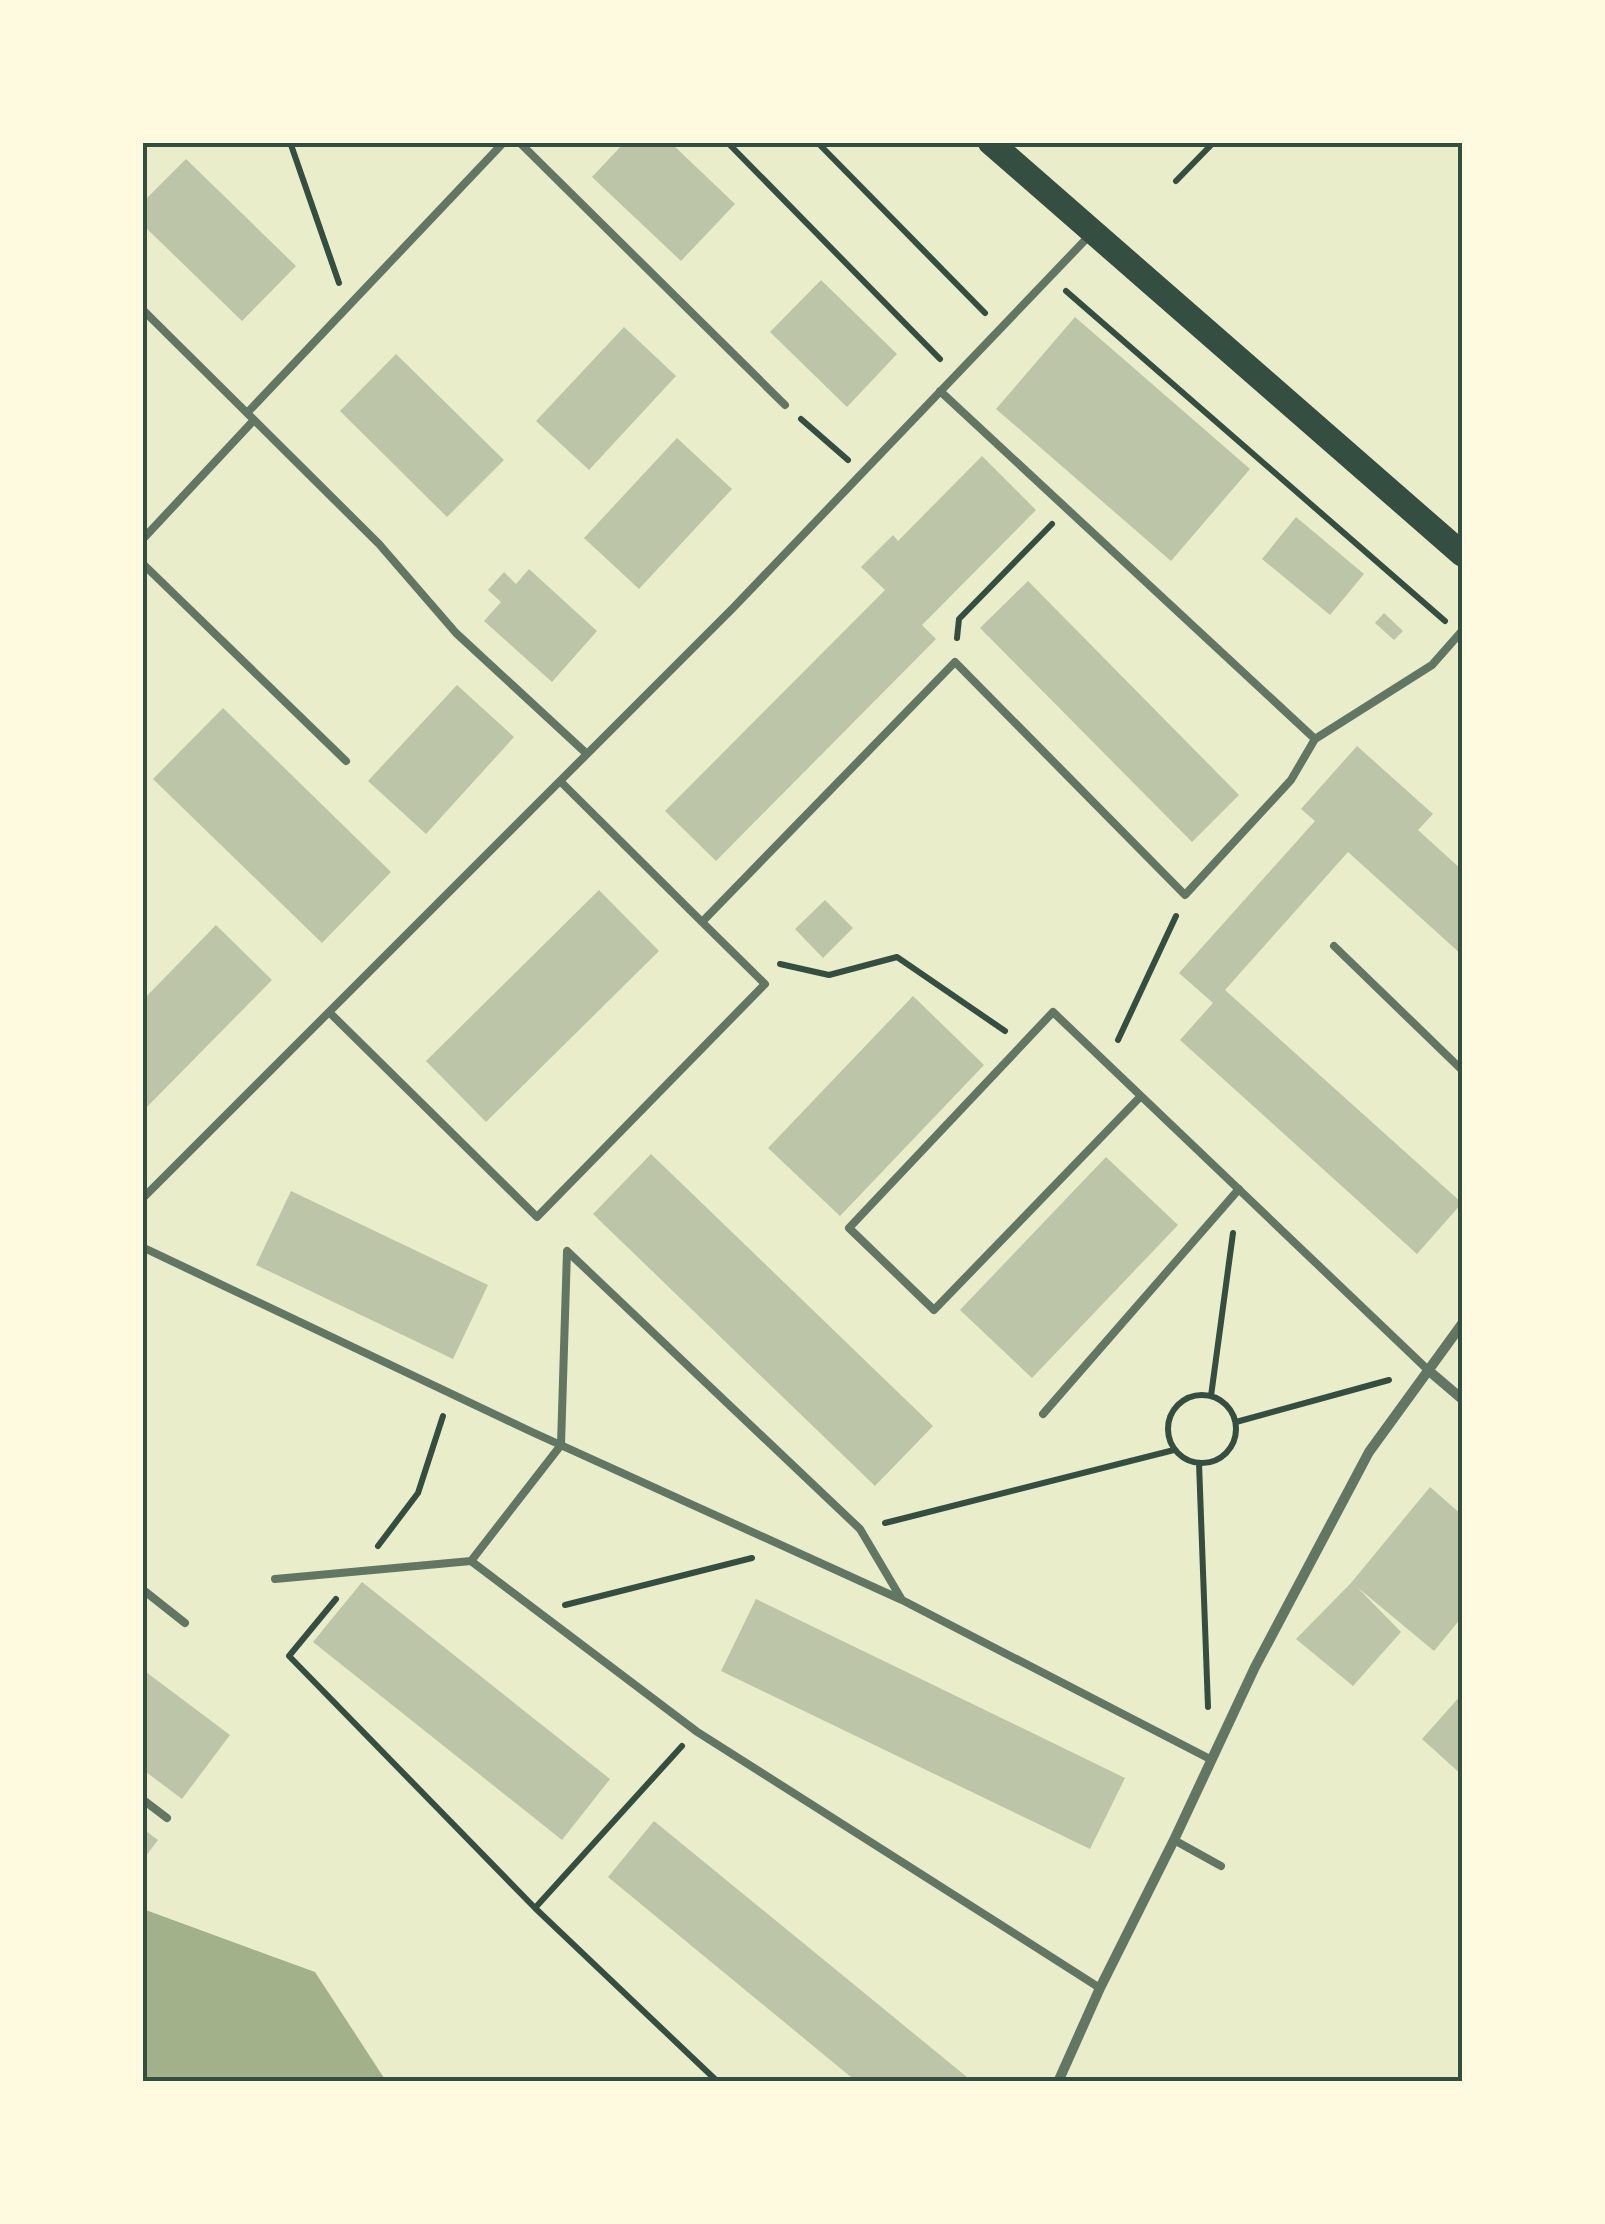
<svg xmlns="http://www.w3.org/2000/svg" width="1605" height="2224" font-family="'DejaVu Sans',sans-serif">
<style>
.water{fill:#a3b18a}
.building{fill:#bcc5a7}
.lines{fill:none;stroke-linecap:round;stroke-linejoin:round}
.path{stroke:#344e41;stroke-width:6}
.service{stroke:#617663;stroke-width:8}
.minor{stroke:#617663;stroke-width:10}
.primary{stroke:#344e41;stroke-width:25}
.neatline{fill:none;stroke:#344e41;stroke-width:4}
</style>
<rect width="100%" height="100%" fill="#e9edc9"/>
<!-- water -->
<path class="water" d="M143,1909L315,1972L386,2081H143Z"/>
<!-- building -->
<path class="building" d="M625,142H670L735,204L681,261L592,177Z
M186,159L296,266L242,321L142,224V203Z
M821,280L897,354L847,407L770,332Z
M1075,317L1250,469L1171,561L996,409Z
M624,327L676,376L589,470L536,421Z
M396,354L504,460L447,517L340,411Z
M677,438L732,489L639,589L584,538Z
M982,456L1036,510L922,625L936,639L716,861L665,811L885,590L861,567L893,535L898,541Z
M1296,517L1364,574L1330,615L1262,559Z
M529,569L597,631L552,682L484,621L501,602L488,590L504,572L516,584Z
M1028,581L1239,795L1192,842L980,628Z
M1384,613L1403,631L1394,640L1375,623Z
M457,685L514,737L426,834L368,781Z
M223,708L391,872L322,943L153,779Z
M1357,746L1433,814L1418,830L1462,870V955L1348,852L1225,990L1462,1203L1417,1254L1180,1040L1213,1003L1179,973L1315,821L1301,809Z
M599,890L659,951L486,1122L426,1061Z
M825,900L853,928L823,958L795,929Z
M216,925L272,980L142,1112V1001Z
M913,996L984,1065L840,1216L768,1148Z
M651,1154L933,1426L875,1486L593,1214Z
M1106,1157L1178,1225L1032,1378L960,1310Z
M291,1191L488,1285L453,1359L256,1265Z
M1430,1487L1462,1515V1617L1434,1651L1357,1587L1401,1632L1353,1686L1296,1639L1351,1583Z
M362,1582L610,1779L562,1840L313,1642Z
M756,1599L1125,1778L1090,1849L721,1671Z
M142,1669L230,1735L182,1799L142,1769Z
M1462,1694V1775L1422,1739Z
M654,1821L973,2082H857L608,1877Z
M142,1828L158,1840L142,1861Z"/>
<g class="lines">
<!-- path -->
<path class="path" d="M290,142L339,283
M727,142L940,359
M817,142L985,313
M1176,181L1214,142
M1066,291L1445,621
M801,419L848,460
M957,638L959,619L1052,524
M780,964L829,975L897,957L1005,1031
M1118,1040L1176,916
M1168 1429a34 34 0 1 1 68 0a34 34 0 1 1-68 0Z
M1211,1396L1233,1233
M1236,1422L1389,1380
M1199,1463L1208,1707
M885,1523L1174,1450
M378,1546L418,1493L443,1416
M336,1599L289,1656L535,1908L718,2082
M565,1605L752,1558
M535,1908L682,1746"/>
<!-- service -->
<path class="service" d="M504,142L247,413L379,544L456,633L587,754
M519,142L785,405
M142,309L247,413
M940,391L1315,739L1432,665L1462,631
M142,540L254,420
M142,563L346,761
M560,781L702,922L955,662L1185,895L1291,780L1315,739
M1334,946L1462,1070
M329,1012L537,1217L765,984L702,922
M1141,1096L934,1310L849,1228L1053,1012L1428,1370
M142,1199L733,608L1089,236
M142,1247L532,1432L902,1600L1210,1759
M1043,1414L1239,1189
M275,1579L471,1561
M142,1589L185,1623
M902,1600L860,1529L567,1251L561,1445L471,1561L696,1731L1100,1988
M142,1799L167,1818
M1174,1840L1221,1866"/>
<!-- minor -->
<path class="minor" d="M1428,1370L1462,1399
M1058,2082L1100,1988L1174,1840L1255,1667L1369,1452L1462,1324"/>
<!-- primary -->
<path class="primary" d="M990,142L1462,554"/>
</g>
<!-- border -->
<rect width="1605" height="2224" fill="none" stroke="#fefae0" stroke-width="290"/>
<rect x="145" y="145" width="1315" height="1934" class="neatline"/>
</svg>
